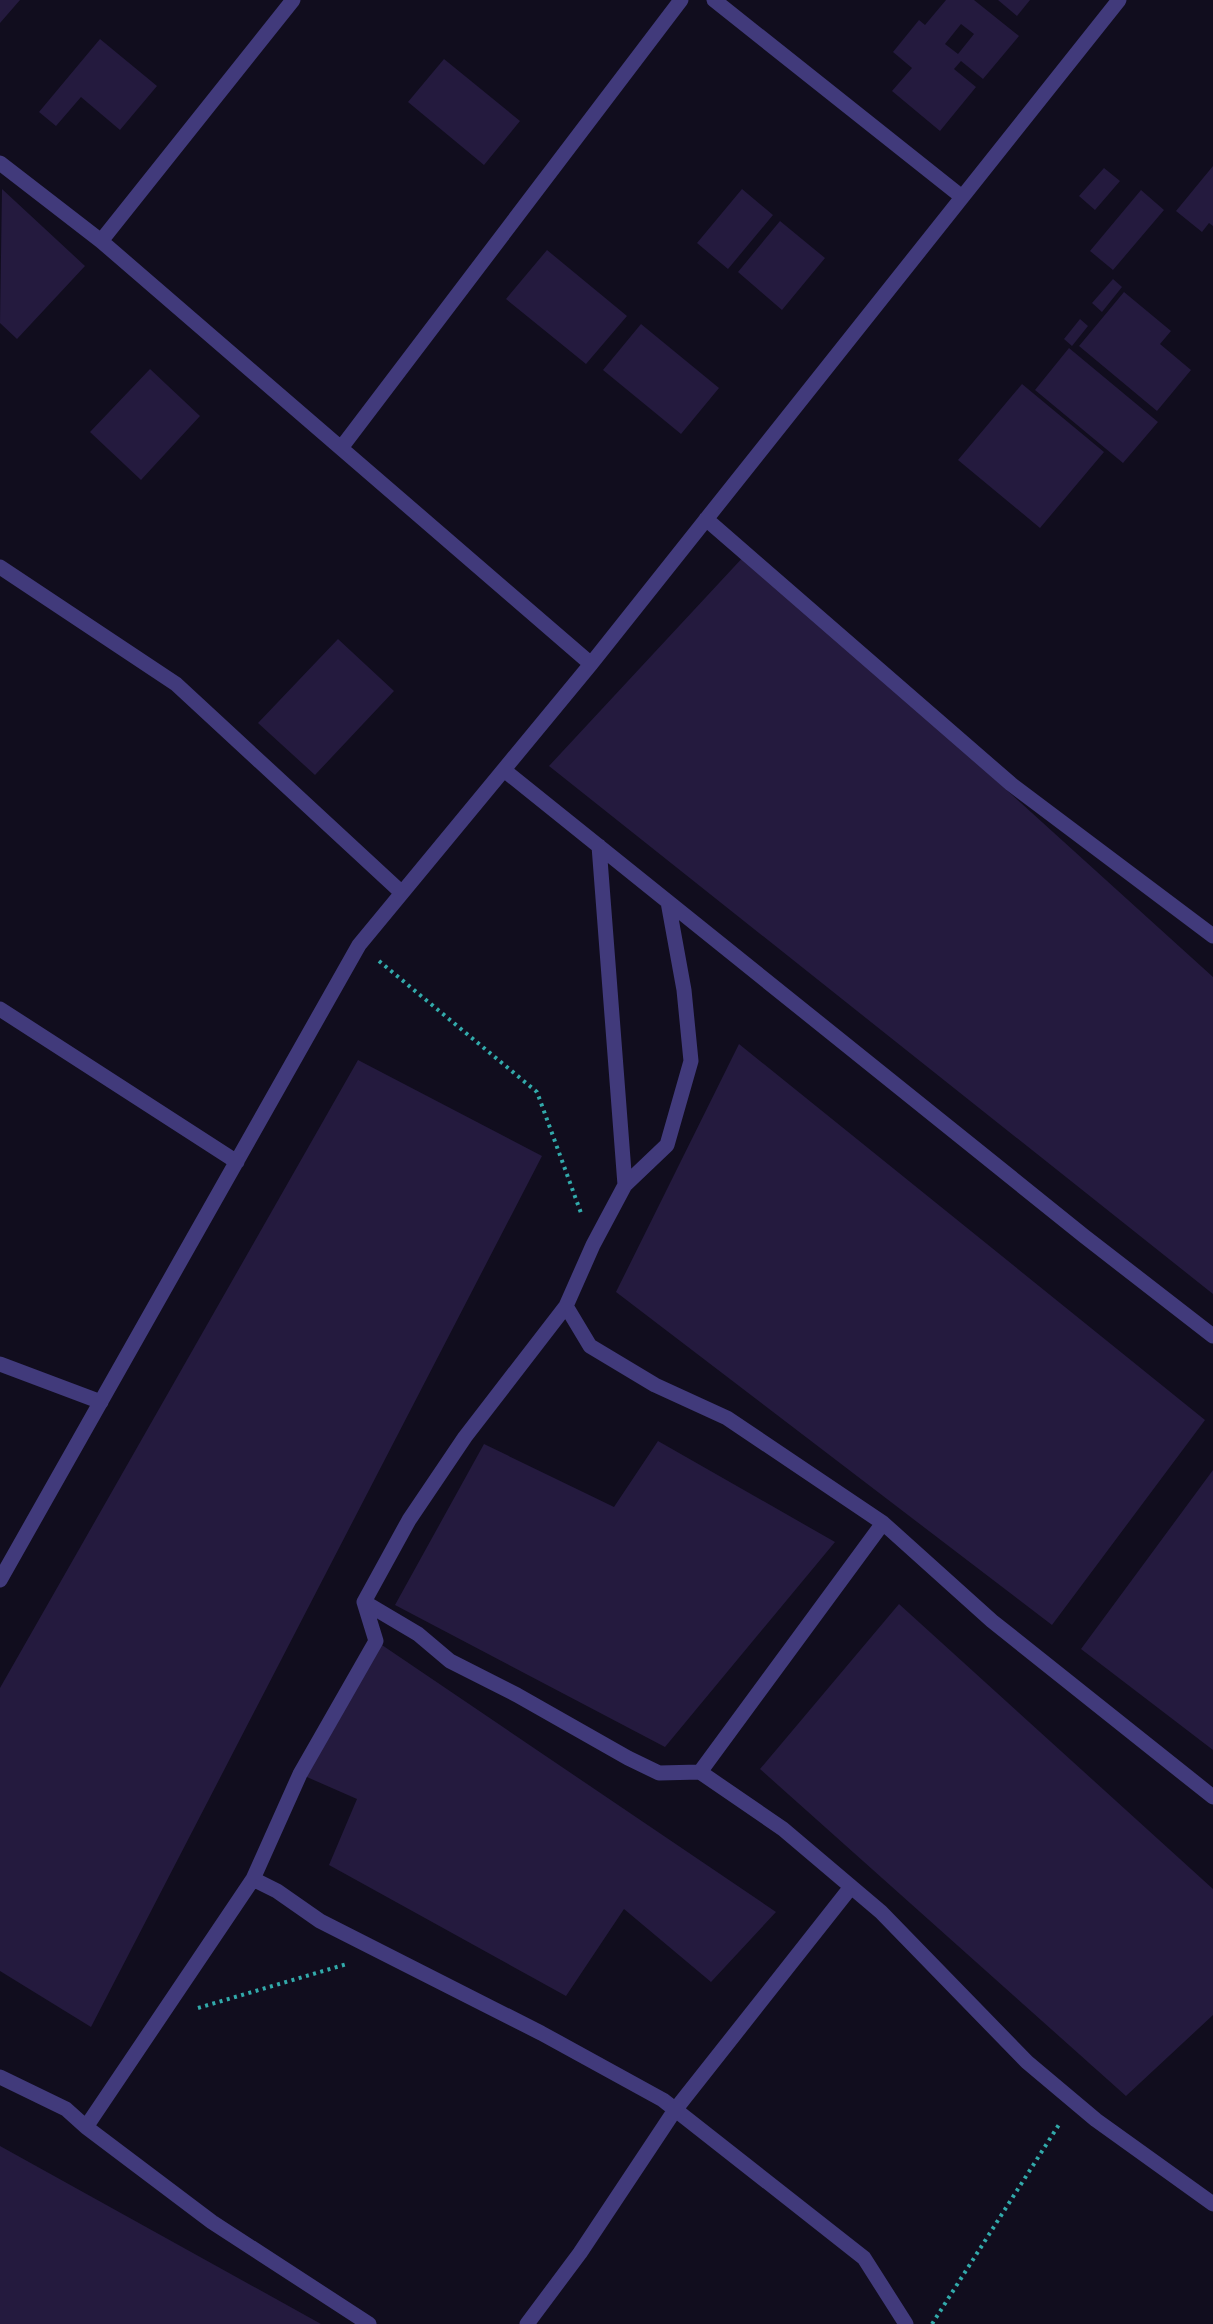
<svg xmlns="http://www.w3.org/2000/svg" width="1213" height="2324" font-family="'PT Sans Narrow',sans-serif">
<style>
.building{fill:#241a3e;fill-rule:evenodd}
.lines{fill:none;stroke-linecap:round;stroke-linejoin:round}
.path{stroke:#32aaab;stroke-width:4;stroke-dasharray:3 4.5;stroke-linecap:butt}
.minor{stroke:#413a7b;stroke-width:15}
</style>
<rect width="100%" height="100%" fill="#110d1e"/>
<!-- building -->
<path class="building" d="M0,0H20L0,23Z
M946,0H974L1019,36L983,79L961,61L954,69L976,87L940,131L892,91L912,68L893,52L919,20L925,25ZM961,24L974,34L958,54L945,44Z
M998,0H1030L1017,16Z
M100,39L157,86L120,130L81,97L56,126L39,112Z
M444,59L520,121L484,165L408,102Z
M1213,166V226L1209,223L1202,232L1176,211Z
M1104,168L1120,181L1095,210L1079,196Z
M2,189L85,266L17,339L0,323Z
M742,189L773,215L728,269L697,243Z
M1141,190L1164,210L1113,270L1090,251Z
M780,221L825,258L782,310L738,272Z
M547,250L627,316L586,364L506,299Z
M1113,279L1122,287L1102,312L1092,303Z
M1124,292L1171,331L1160,344L1191,370L1157,411L1079,346Z
M1080,319L1088,326L1072,346L1064,339Z
M641,324L719,388L681,434L603,370Z
M1069,348L1158,422L1123,463L1035,390Z
M150,369L200,416L141,480L90,432Z
M1022,384L1104,452L1040,528L958,460Z
M746,554L1213,977V1294L549,766Z
M338,639L394,691L315,775L258,723Z
M739,1044L1205,1420L1052,1625L616,1292Z
M358,1060L542,1156L91,2027L0,1971V1688Z
M658,1441L835,1542L665,1747L395,1605L484,1444L614,1507Z
M1213,1470V1750L1081,1649Z
M899,1604L1213,1889V2015L1126,2096L760,1769Z
M376,1641L776,1912L711,1982L624,1909L566,1996L329,1865L357,1799L300,1774Z
M0,2146L321,2324H0Z"/>
<g class="lines">
<!-- path -->
<path class="path" d="M379,961L537,1092L581,1213
M198,2008L347,1964
M932,2324L1060,2123"/>
<!-- minor -->
<path class="minor" d="M714,0L962,197
M0,163L101,241L591,664
M101,241L293,0
M341,448L681,0
M706,519L1011,784L1213,936
M0,567L176,684L402,893
M504,770L1084,1236L1213,1336
M599,846L625,1185
M668,902L684,990L691,1061L667,1145L625,1185L593,1245L566,1306L590,1346L655,1385L727,1418L883,1523L992,1621L1213,1797
M0,1009L237,1162
M566,1306L465,1437L409,1520L364,1602L418,1634L450,1661L517,1695L628,1758L659,1773L700,1772L783,1829L881,1912L1027,2062L1096,2120L1213,2204
M0,1364L101,1402
M0,1580L359,945L591,664L1119,0
M364,1602L376,1641L300,1774L253,1879L277,1891L320,1921L541,2033L663,2100L864,2258L906,2324
M700,1772L883,1523
M0,2077L66,2109L86,2127L253,1879
M86,2127L212,2222L369,2324
M527,2324L580,2253L675,2110L851,1887"/>
</g>
</svg>
